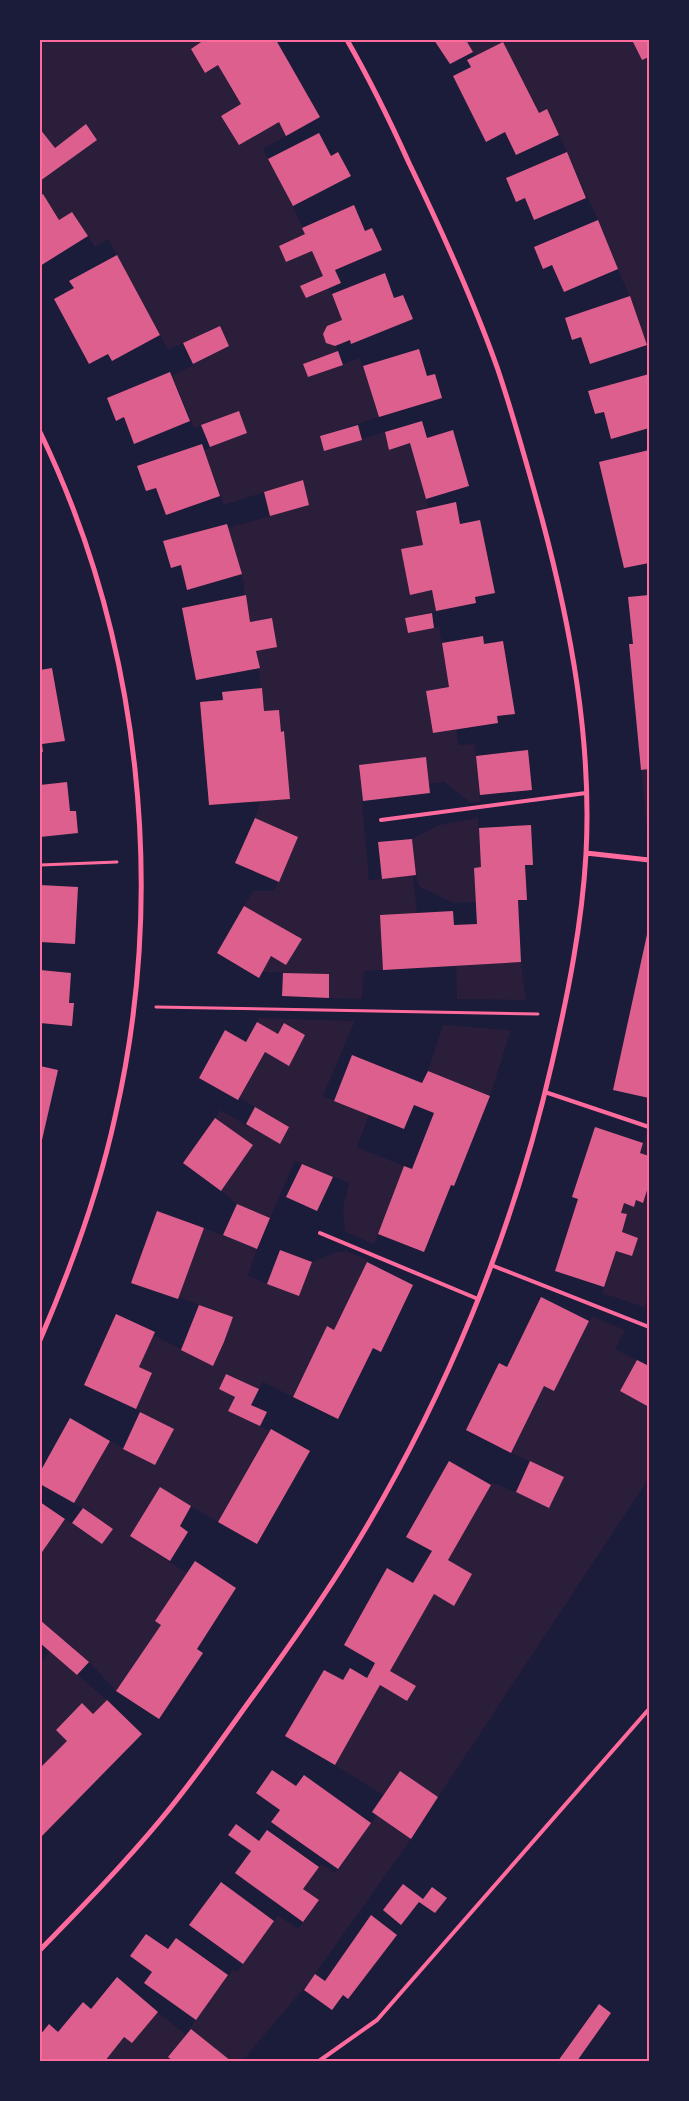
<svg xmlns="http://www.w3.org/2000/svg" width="689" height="2101" font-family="'Archivo Narrow',sans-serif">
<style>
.green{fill:#2a1e3b}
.building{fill:#dd5f8e}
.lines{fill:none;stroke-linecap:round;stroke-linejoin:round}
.path{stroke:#ff6b9d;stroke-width:3}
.service{stroke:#ff6b9d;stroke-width:4}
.minor{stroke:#ff6b9d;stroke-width:5}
.neatline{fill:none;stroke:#ff6b9d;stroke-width:2}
</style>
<rect width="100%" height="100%" fill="#1b1b3a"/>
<!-- green -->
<path class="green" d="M40,40H204L192,50L205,73L218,65L241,104L221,116L239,145L279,122L286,136L263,149L293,206L305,234L279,246L286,262L312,251L323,276L300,286L306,298L329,288L342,320L327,326L323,334L326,343L335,346L338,351L303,364L308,377L360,358L379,417L320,436L324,450L385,432L390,450L410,443L429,508L416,511L423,545L401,549L410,594L432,590L436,611L405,618L408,633L439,627L449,687L426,691L433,733L456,730L459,745L475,744L480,802L471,803L444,782L429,784L426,757L359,765L369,880L413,875L417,913L383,970L364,971L362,999L329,998V974L261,972L271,956L286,965L302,939L244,906L253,891H274L298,837L255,818L283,731L281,732L279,710L264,711L256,651L277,646L272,618L250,622L243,585L244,584L228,528L308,505L303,480L224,505L204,450L247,433L239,411L194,428L172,376L229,346L219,326L168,350L108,239L95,247L72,212L59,220L40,190V181L97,140L86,125L55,148L40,129Z
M466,40H632L642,60L649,57V352L624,282H623L598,220L547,109L539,113L503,42L475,56Z
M649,769V826H647L641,770Z
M478,818L481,867L474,868L476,902L453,903L418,886L412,839L439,825Z
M521,962L526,1000L457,999L456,966Z
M259,1018L355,1021L323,1096L369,1115L357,1147L404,1166L374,1244L345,1232L343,1208L349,1183L295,1161L270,1218L237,1204L221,1191L253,1145L215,1118L220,1110L280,1144L288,1127L240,1098L265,1052L289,1065L305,1035L284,1023L278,1034L257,1022Z
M443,1025L511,1030L490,1096L428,1071Z
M646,1134L649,1135V1156L640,1153Z
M649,1184V1298L644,1307L602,1293L616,1251L632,1256L638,1238L622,1232L627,1215L621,1213L624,1203L634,1207L636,1200L643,1203Z
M204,1228L257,1249L248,1276L299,1296L312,1262L336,1252L346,1251L368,1260L334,1330L327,1326L293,1397L263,1382L259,1389L225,1374L219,1389L235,1397L228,1411L270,1431L218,1522L160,1488L130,1536L187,1573L156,1620L161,1625L116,1691L89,1662L40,1620V1555L65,1519L102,1544L113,1529L74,1503L110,1441L155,1465L173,1429L136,1409L152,1374L139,1367L153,1335L213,1365L225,1342L232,1317L178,1297Z
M592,1316L625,1330L615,1349L637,1360L620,1391L649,1407V1478L438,1797L400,1771L383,1795L335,1765L380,1685L407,1701L415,1686L390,1671L434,1594L454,1606L472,1574L448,1560L492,1482L550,1507L564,1477L511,1453L544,1386L554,1391Z
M50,1651L107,1700L93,1714L82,1703L56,1729L67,1741L40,1768V1657L44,1660Z
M377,1815L411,1839L310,1981L242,2061H231L190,2028L233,1969L237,1972L278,1915L298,1929L319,1900L303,1889L321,1864L335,1873Z
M158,2012L186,2035L169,2057L173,2061H105L124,2037L132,2043Z"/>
<!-- building -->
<path class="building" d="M204,40H276L320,117L286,136L279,122L239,145L221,116L241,104L218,65L205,73L191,49Z
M434,40H466L473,52L450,64Z
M632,40H649V57L642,60Z
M503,42L539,113L547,109L559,135L516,155L505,132L486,142L453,76L471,67L467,60Z
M86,124L97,140L40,181V129L55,148Z
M319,133L331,156L338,152L351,176L293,206L268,159Z
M567,152L586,198L534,220L525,198L516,202L506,178Z
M43,194L59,220L72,212L88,236L40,266V196Z
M354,205L365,231L372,228L382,250L335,270L341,283L306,298L300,286L323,276L312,251L286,262L279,246L305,234L302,228Z
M598,220L618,269L564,292L552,265L543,269L534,247Z
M117,255L160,335L112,361L108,354L89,364L54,299L74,288L69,281Z
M385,273L394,298L403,295L413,319L351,344L350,340L335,346L326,343L323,334L327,326L342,320L332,294Z
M630,296L647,345L590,364L581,337L572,340L565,318Z
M220,326L229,346L193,364L183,343Z
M419,349L427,376L435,374L442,398L379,417L363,366Z
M338,351L343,365L308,377L303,364Z
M170,372L190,421L134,444L124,417L116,421L107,398Z
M649,374V428L611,439L604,412L595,414L588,391Z
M239,411L247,433L210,447L201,425Z
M422,421L427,438L453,430L469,486L426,499L410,443L389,450L385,432Z
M358,425L362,440L324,451L320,436Z
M202,444L220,496L166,515L156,488L146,491L137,466Z
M649,450V563L624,568L599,462Z
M303,480L309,505L270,516L264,492Z
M456,502L460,524L480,520L495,593L475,597L476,603L436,611L432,590L410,595L401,549L423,545L416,511Z
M227,524L242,574L187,590L181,565L171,568L163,541Z
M246,595L250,622L272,618L277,647L256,651L260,668L196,680L182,608Z
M649,595V769L641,770L629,644H633L628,597Z
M432,613L434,628L408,633L405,618Z
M483,636L484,644L503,641L515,714L497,716L498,723L433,733L426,691L449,687L442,643Z
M52,668L65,741L42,744L43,752L40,753V670Z
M262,688L264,711L279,710L281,732L284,731L290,799L209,805L200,702L223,700L222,692Z
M528,750L532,790L480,795L476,756Z
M426,757L430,793L363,801L359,765Z
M67,782L70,811H76L78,833L40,837V785Z
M255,818L298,837L279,882L235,863Z
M531,825L533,865H525L527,900H518L521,962L383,970L380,915L453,911L454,925L477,924L474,868L481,867L479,828Z
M412,839L416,875L382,879L378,842Z
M40,885L78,887L75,944L40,942Z
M244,906L302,939L286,965L271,956L259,978L217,953Z
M648,930H649V1098L613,1090Z
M40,970L71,973L69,1003H74L72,1026L40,1023Z
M283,973L329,974V998L282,996Z
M257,1022L278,1034L284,1023L305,1035L289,1066L265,1052L238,1100L199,1078L225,1030L246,1042Z
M352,1055L422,1083L428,1071L490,1096L454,1186L451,1185L424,1252L378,1234L404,1166L412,1169L434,1113L414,1105L404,1129L334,1101Z
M40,1066L58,1070L42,1140L40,1139Z
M255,1107L289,1127L280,1144L246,1124Z
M215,1118L253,1145L221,1191L183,1163Z
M595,1127L643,1143L640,1153L649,1156V1184L643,1203L636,1200L634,1207L624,1203L621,1213L627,1214L622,1232L638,1238L632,1256L616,1251L604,1287L555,1271L578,1199L572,1197Z
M302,1164L333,1177L317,1211L286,1197Z
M237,1204L270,1218L257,1249L223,1235Z
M157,1211L204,1228L178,1299L131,1283Z
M280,1250L312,1262L299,1296L267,1284Z
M367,1262L413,1285L381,1352L373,1348L338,1419L293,1397L327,1326L334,1330Z
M541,1297L589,1321L554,1391L544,1386L511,1453L466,1430L499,1363L507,1367Z
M199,1305L233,1317L224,1342L213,1366L181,1350Z
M116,1314L155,1332L139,1367L152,1373L136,1409L84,1385Z
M637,1360L649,1366V1407L620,1391Z
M226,1374L259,1389L251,1405L267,1412L260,1426L228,1411L235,1397L219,1389Z
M140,1412L174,1429L155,1465L123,1449Z
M70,1418L110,1441L74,1503L40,1484V1472Z
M271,1429L310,1451L257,1544L218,1522Z
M449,1461L491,1485L448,1560L472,1574L454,1606L434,1594L390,1671L416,1686L407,1701L380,1685L335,1765L285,1736L324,1670L343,1680L350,1668L367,1678L375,1663L344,1645L387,1568L413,1583L432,1551L406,1537Z
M530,1461L564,1477L549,1508L516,1492Z
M160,1487L191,1506L180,1526L188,1532L170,1561L130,1536Z
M40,1502L65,1519L40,1555Z
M83,1508L113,1529L102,1544L72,1523Z
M195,1561L236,1588L197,1649L203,1653L159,1719L116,1691L161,1625L155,1621Z
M40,1620L89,1662L77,1675L40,1643Z
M107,1700L142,1734L40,1838V1768L67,1741L56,1730L82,1703L93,1714Z
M272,1770L296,1786L304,1775L371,1823L338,1869L271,1822L280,1810L256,1793Z
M400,1771L438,1797L411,1839L372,1812Z
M236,1824L259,1841L267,1830L319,1867L303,1889L319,1900L303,1922L235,1873L251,1851L228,1835Z
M221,1882L274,1921L243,1964L189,1925Z
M403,1884L423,1899L432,1887L447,1898L435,1913L419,1902L401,1925L383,1910Z
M371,1915L397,1935L348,1999L343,1995L332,2010L304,1990L315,1974L325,1981Z
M146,1934L168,1949L176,1938L228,1975L196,2020L144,1983L152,1972L130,1956Z
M117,1977L158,2012L132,2043L124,2037L105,2061H40V2035L49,2024L58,2032L83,2002L91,2009Z
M599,2004L611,2013L577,2061H558Z
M191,2029L231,2061H173L168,2057Z"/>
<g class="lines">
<!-- path -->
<path class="path" d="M40,865L117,862
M156,1007L538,1014"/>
<!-- service -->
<path class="service" d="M381,820L586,793
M545,1092L649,1127
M320,1233L478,1299
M491,1265L649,1327
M319,2061L377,2020L649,1709"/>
<!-- minor -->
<path class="minor" d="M40,432C141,641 167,891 115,1117C98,1195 71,1268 40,1340
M586,853L649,860
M40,1950C82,1907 124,1864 162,1818C194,1780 222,1739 251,1699C286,1651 321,1602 352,1551C444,1401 513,1234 552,1063C568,994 582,924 586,854C592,741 571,628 542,519C528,468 514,417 497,367C472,297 441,229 409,163C390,121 370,80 347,40"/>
</g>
<!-- border -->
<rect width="689" height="2101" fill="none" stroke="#1b1b3a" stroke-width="82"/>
<rect x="41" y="41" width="607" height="2019" class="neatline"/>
</svg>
